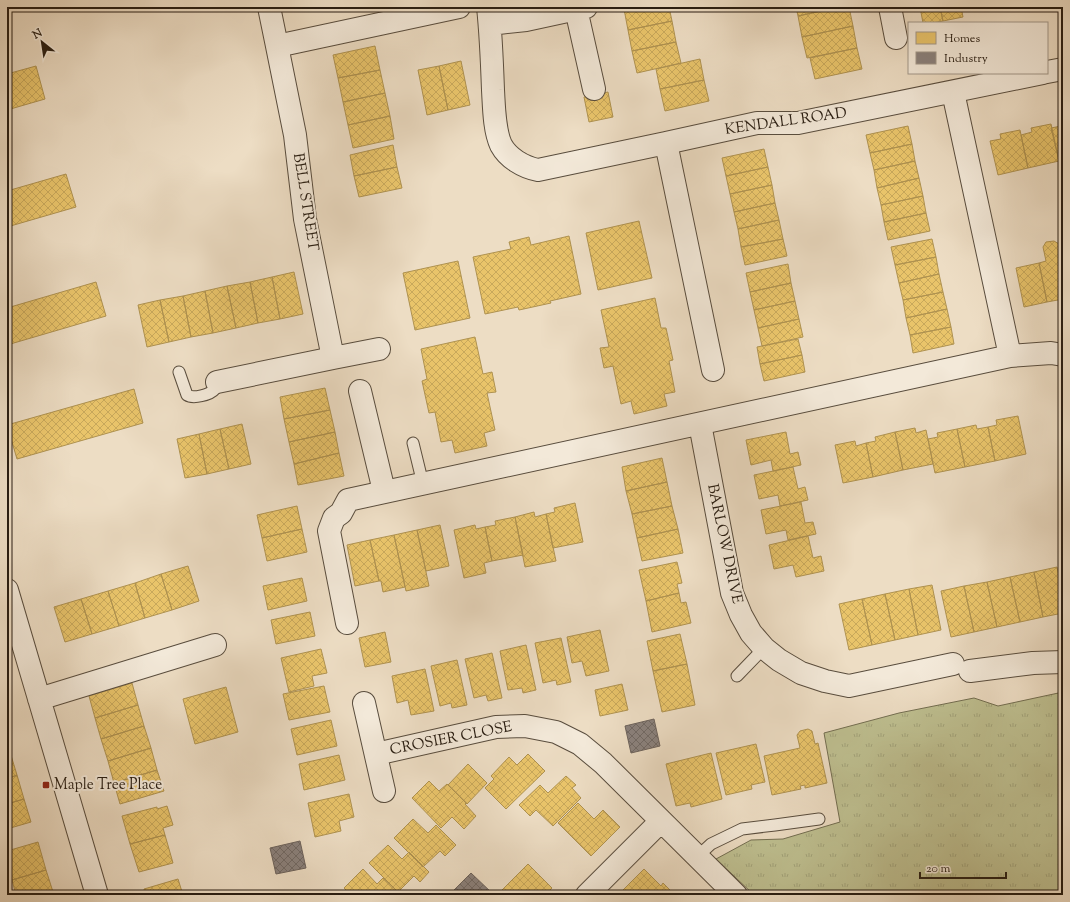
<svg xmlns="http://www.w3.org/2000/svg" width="1070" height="902" font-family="'Sorts Mill Goudy',serif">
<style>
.grass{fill:url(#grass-tufts);stroke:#736e51}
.homes{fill:url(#homes-cross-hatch);stroke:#af9250}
.industry{fill:url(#industry-cross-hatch);stroke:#6d635c}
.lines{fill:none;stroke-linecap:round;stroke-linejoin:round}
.lane-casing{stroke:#594d3e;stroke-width:13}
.street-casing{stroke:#594d3e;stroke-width:24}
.lane{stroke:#f3e9d9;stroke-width:11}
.street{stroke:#f3e9d9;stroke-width:22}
.poi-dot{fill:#8f2418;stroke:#f3e9d9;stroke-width:1.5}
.labels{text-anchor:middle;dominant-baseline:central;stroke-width:4;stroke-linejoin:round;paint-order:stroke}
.street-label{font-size:15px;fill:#281d12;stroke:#f3e9d9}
.poi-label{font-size:15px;fill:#281d12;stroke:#f3e9d9;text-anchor:start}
</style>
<defs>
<pattern id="grass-tufts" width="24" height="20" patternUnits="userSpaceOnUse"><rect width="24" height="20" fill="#bebf90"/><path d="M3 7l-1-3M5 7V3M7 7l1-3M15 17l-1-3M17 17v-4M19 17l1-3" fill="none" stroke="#a3a47b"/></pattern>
<pattern id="homes-cross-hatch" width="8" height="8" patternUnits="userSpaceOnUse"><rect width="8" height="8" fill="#e9c46a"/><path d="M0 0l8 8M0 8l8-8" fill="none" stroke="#c8a85b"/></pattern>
<pattern id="industry-cross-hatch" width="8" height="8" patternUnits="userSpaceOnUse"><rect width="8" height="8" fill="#8a817c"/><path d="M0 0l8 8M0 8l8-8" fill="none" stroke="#716964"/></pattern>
</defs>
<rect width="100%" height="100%" fill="#edddc4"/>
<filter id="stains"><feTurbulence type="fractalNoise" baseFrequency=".005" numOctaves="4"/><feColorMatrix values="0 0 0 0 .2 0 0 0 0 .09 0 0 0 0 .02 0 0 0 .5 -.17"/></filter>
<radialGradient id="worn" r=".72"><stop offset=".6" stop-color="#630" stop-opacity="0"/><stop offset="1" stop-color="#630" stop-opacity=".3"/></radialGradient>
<!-- grass -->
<path class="grass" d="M1063,692V895H754L716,859L751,840L783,839L840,822L824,733L899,713L974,698L998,706Z"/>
<!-- homes -->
<path class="homes" d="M633,7H669L672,21L628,30L624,9Z
M796,7H840L798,16Z
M840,7H849L853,26L802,37L798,16Z
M920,7H940L943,21L932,23H923Z
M940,7H961L963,17L943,21Z
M672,21L676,42L632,51L628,30Z
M853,26L857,48L807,58L802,37Z
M676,42L681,63L637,73L632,51Z
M375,46L380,70L338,78L333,55Z
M857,48L862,69L815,79L810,58Z
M700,59L704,80L660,89L656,69Z
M461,61L470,105L448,110L439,66Z
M36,66L45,99L7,110V74Z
M439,66L448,110L427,115L418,70Z
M380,70L385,93L343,102L338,78Z
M704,80L709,101L665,111L660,89Z
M608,92L613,117L589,122L584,97Z
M385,93L390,116L348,125L343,102Z
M390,116L394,139L353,148L348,125Z
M1060,121H1063V160L1059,161L1051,128L1061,126Z
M1051,124L1059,161L1028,168L1021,135L1032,132L1031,128Z
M908,126L912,144L870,153L866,135Z
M1020,130L1028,168L998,175L990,141L1001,139L1000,134Z
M912,144L915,161L874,170L870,153Z
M393,145L397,167L354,176L350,155Z
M764,149L768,167L726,176L722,158Z
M915,161L919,178L877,188L874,170Z
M397,167L402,188L359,197L354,176Z
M768,167L772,185L730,194L726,176Z
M66,174L76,207L7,227V191Z
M919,178L923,196L881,205L877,188Z
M772,185L775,203L734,212L730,194Z
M923,196L926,213L884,222L881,205Z
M775,203L779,220L738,229L734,212Z
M926,213L930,231L888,240L884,222Z
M779,220L783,239L741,247L738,229Z
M639,221L652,278L598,290L586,233Z
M569,236L581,294L550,301L551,303L519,310L518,307L485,314L473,257L511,249L509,242L529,237L531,245Z
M783,239L787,256L745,265L741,247Z
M932,239L936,257L895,265L891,247Z
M1054,241L1059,244L1063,263V299L1047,302L1039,263L1046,261L1043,247L1046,242Z
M936,257L939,274L899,283L895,265Z
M458,261L470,318L415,330L403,273Z
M1039,263L1047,302L1024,307L1016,268Z
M788,264L791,283L750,292L746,273Z
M294,272L303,314L280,319L272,277Z
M939,274L943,292L903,300L899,283Z
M272,277L280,319L258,323L250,282Z
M96,282L106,316L7,345V308Z
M250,282L258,323L236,328L227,286Z
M791,283L795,301L754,310L750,292Z
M227,286L236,328L213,333L205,291Z
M205,291L213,333L191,337L183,296Z
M943,292L947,309L906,318L903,300Z
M183,296L191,337L169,342L160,300Z
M655,298L661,328H666L673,360L669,361L675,392L664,394L667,406L634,414L631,401L621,404L613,366L604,368L600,348L609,347L601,310Z
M160,300L169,342L147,347L138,305Z
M795,301L799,319L758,328L754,310Z
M947,309L951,327L910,335L906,318Z
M799,319L803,337L762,346L758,328Z
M951,327L954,344L913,353L910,335Z
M475,337L483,374L492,372L496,392L487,393L495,430L484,433L487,446L455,453L452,440L441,442L435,412L429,413L422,381L427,379L421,349Z
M798,339L802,355L760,364L757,347Z
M802,355L805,372L764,381L760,364Z
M325,388L330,410L284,419L280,397Z
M134,389L143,423L17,459L7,425Z
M330,410L335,432L289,442L284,419Z
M1018,416L1026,454L995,461L988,427L997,425L996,420Z
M242,424L251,464L229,469L220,429Z
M976,425L977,429L988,427L995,461L965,467L957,429Z
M915,428L916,433L926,430L933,464L903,470L895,432Z
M220,429L229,469L207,474L199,434Z
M957,429L965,467L935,473L928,439L938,437L937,433Z
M335,432L339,453L294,464L289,442Z
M786,432L790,454L798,452L801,465L773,471L771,460L751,465L746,440Z
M895,432L903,470L873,477L866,443L876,441L875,437Z
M199,434L207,474L185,478L177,439Z
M855,441L856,446L866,443L873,477L843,483L835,445Z
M339,453L344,476L298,485L294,464Z
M662,458L667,482L626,491L622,467Z
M793,467L798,489L805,487L808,500L780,506L778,495L759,499L754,475Z
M667,482L672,506L632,514L626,491Z
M801,502L805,523L813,522L816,534L788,540L786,530L766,534L761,510Z
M575,503L583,542L553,548L546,514L555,512L554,508Z
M297,506L302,529L262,538L257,515Z
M672,506L678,529L637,538L632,514Z
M534,512L535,517L546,514L556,561L525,567L515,517Z
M515,517L523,555L492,561L485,527L496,525L495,521Z
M440,525L449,566L426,571L417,530Z
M475,525L476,529L485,527L492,561L484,563L486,573L464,578L454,530Z
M302,529L307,552L267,561L262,538Z
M678,529L683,553L642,561L637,538Z
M417,530L429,586L406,591L394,535Z
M394,535L405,587L383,592L381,581H379L370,540Z
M808,536L813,558L821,556L824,571L796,577L793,565L774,569L769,545Z
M370,540L379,581L355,586L347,545Z
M677,562L682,583L677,584L679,593L646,601L639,570Z
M188,566L199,601L172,610L161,574Z
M1057,567L1063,597V613L1043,617L1034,572Z
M1034,572L1043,617L1020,622L1010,577Z
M161,574L172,610L145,618L135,583Z
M1010,577L1020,622L997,627L987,582Z
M302,578L307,601L268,610L263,586Z
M987,582L997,627L974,632L964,586Z
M135,583L145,618L119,626L108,591Z
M932,585L941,630L918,635L909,589Z
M964,586L974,632L951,637L941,591Z
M909,589L918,635L895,640L885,594Z
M108,591L119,626L92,634L81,599Z
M679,593L681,603L686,602L691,623L652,632L646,601Z
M885,594L895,640L872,645L862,599Z
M81,599L92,634L65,642L54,607Z
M862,599L872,645L849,650L839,604Z
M310,612L315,636L276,644L271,620Z
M600,630L609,671L586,676L582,661L572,663L567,637Z
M385,632L391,662L365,667L359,638Z
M680,634L687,664L653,671L647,641Z
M561,638L571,682L557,685L556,680L543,683L535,643Z
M526,645L536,690L523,693L522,688L508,690L500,651Z
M321,649L327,673L312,676L314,686L289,692L281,658Z
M492,653L502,698L488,701L486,695L474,698L465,659Z
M457,660L467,705L452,708L451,703L440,706L431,666Z
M687,664L695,705L662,712L653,671Z
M425,669L434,711L411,715L408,700L397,703L392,676Z
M132,683L138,705L95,718L89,696Z
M622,684L628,710L600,716L595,690Z
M324,686L330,712L289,720L283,694Z
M226,687L238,732L195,744L183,699Z
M138,705L144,726L101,739L95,718Z
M331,720L337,746L297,755L291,729Z
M144,726L151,748L108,761L101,739Z
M808,729L812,731L815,744L818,743L827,783L805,788V785L800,786L801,789L772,795L764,756L800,748L797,735L800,731Z
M756,744L765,782L751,785L752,789L726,795L716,753Z
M151,748L157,770L114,783L108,761Z
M10,752L17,775L7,779V753Z
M711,753L722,799L691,807L690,803L676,806L666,764Z
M528,754L545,771L506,809L485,788L494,779L491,776L509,757L517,765Z
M339,755L345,780L304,790L299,764Z
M468,764L487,783L467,804L448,785Z
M157,770L164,791L120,804L114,783Z
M17,775L24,799L7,804V779Z
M566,776L576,785L572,788L581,798L553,826L536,810L530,816L519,805L540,785L548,793Z
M429,781L439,791L447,784L466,803L465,804L476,816L464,829L452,817L441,828L412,798Z
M349,794L354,817L339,821L341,831L315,837L308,803Z
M24,799L31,822L7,829V804Z
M578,803L594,819L603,810L620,827L591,856L558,823Z
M167,806L173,825L163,828L165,835L130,844L122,816L157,807V809Z
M413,819L428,833L436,825L456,845L445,856L440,851L423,867L394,838Z
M165,835L173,863L139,872L130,844Z
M38,842L46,870L12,880L7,863V851Z
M388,845L402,859L409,852L429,872L420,882L414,876L398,892L369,863Z
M528,864L552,888L545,895H497Z
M363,869L377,884L383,878L398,892L396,895H351L344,888Z
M644,869L661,886L663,883L675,895H618Z
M46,870L54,895H16L12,880Z
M178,879L183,895H145L144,889Z"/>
<!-- industry -->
<path class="industry" d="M654,719L660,746L631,753L625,726Z
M300,841L306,868L276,874L270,848Z
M471,873L492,893L490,895H449Z"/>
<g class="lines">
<!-- lane casing -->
<g class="lane-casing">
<path id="lane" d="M179,372L187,395C193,399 210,395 215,389C216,387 216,384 217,382
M413,443L423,484
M737,676L764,648
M697,857L711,844L742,829L775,825L819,819"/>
</g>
<!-- street casing -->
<g class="street-casing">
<path id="street" d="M269,7L277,46
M488,7C491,35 492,62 493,90C494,106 494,130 501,145C508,158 523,167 538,170L666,143L713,370
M890,7L896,38
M576,9L594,89
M490,24L526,20L586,7
M1047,72L1063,69
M953,92L1010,356
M666,143L757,123H798L1043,73
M379,349L333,358L305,219L295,135L277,46L459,7
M217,382L333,358
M360,391L384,491
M700,424L732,593L741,615L751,633L764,648L779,660L801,673L825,681L849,686L953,664
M7,590L97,895
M347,623L329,531L334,518L341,513L348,500L1010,356L1051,353L1063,355
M970,671L1033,663L1063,662
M39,699L215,645
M364,703L384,791
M376,754L496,727L525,726L556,732L580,744L603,763L736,895
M587,895L661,821"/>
</g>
<!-- lane -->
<use href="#lane" class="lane"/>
<!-- street -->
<use href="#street" class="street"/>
</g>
<!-- markers -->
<rect class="poi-dot" x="42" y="781" width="8" height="8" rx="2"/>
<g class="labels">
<!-- street labels -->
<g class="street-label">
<text transform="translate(786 122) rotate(-8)">KENDALL ROAD</text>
<text transform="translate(305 202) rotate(81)">BELL STREET</text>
<text transform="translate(724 544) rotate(78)">BARLOW DRIVE</text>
<text transform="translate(451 739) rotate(-11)">CROSIER CLOSE</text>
</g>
<!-- poi labels -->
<g class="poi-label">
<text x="54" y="785">Maple Tree Place</text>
</g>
</g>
<!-- margin -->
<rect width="1070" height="902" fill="none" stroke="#edddc4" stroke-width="24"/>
<rect x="8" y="8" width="1054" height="886" fill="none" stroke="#281d12" stroke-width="2"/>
<rect x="12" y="12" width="1046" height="878" fill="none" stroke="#281d12"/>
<!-- legend -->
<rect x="908" y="22" width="140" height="52" fill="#f3e9d9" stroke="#a29789"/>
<rect x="916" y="32" width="20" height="12" fill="#e9c46a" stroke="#a29789"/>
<text x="944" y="42" font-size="12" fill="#281d12">Homes</text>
<rect x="916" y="52" width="20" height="12" fill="#8a817c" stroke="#a29789"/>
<text x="944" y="62" font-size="12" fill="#281d12">Industry</text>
<!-- north arrow -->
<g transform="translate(42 42) rotate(330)" stroke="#f3e9d9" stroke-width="3" paint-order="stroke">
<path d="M0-3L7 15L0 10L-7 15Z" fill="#281d12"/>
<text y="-6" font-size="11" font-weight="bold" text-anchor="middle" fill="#281d12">N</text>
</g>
<!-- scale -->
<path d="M920 872v6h86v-6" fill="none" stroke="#281d12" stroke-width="2"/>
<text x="926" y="872" font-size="12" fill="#281d12" stroke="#f3e9d9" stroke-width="3" paint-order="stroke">20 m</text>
<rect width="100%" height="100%" filter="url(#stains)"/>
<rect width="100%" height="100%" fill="url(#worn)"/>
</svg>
